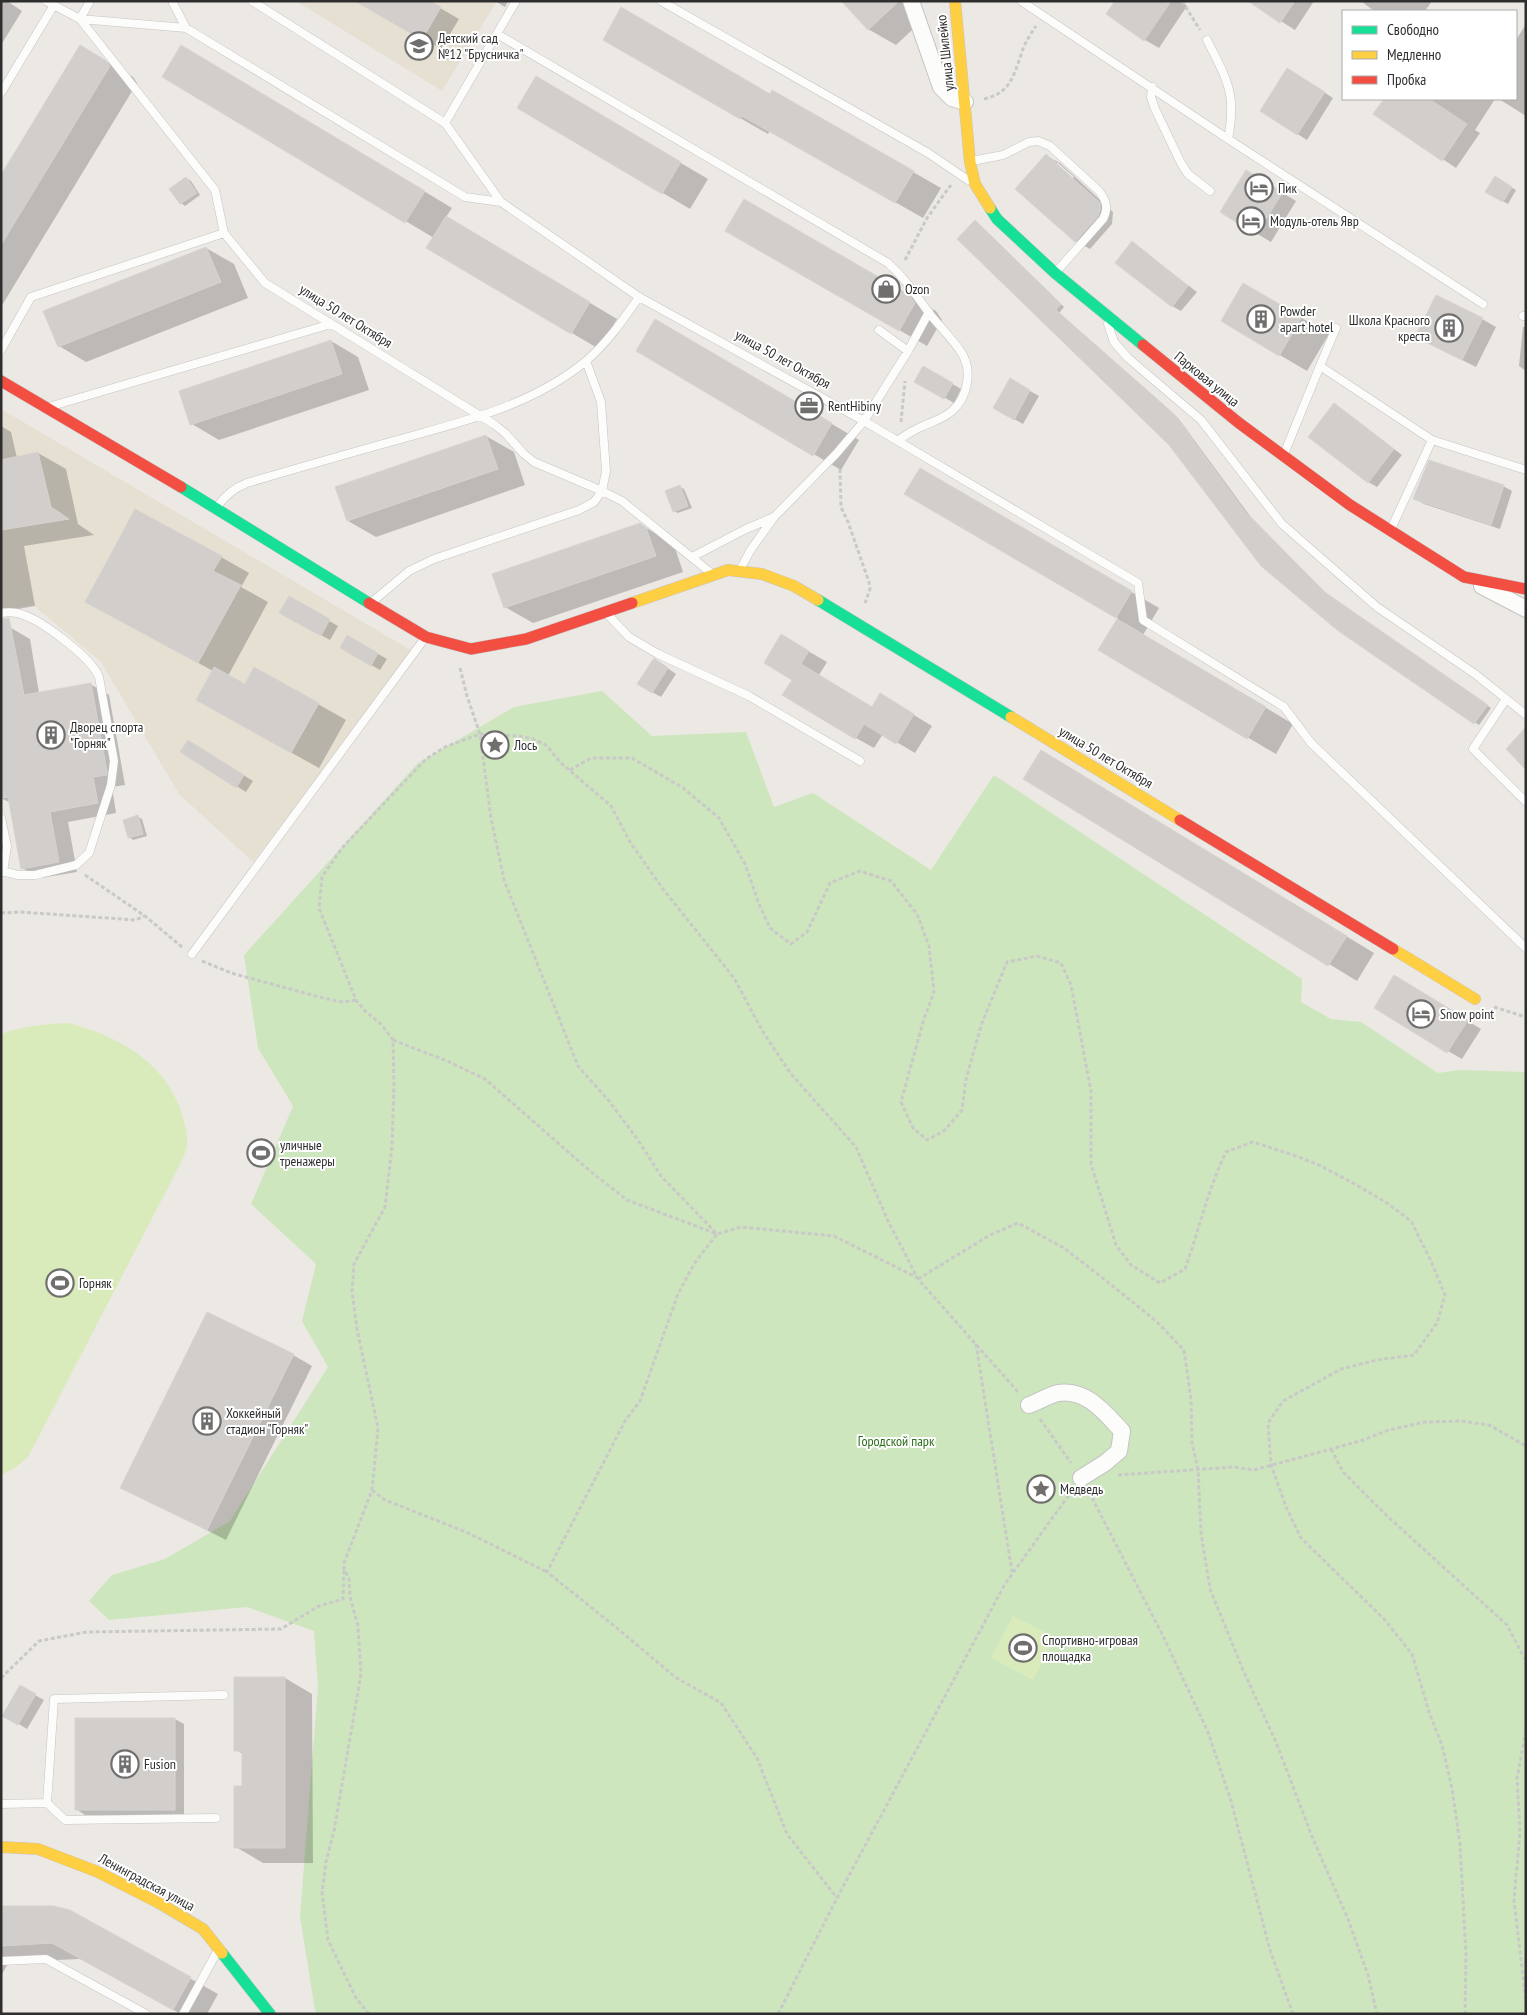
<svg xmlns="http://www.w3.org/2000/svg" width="1527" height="2015" font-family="'PT Sans Narrow',sans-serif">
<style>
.education{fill:#e6e0d3}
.green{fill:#cee6be}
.pitch{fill:#d9eabb}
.shadow{fill:#0003;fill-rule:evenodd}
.building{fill:#d1cecb;stroke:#d7d4d0}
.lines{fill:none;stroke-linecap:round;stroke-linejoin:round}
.lane-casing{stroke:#c5c4c5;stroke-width:9}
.street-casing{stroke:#c5c4c5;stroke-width:18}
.fast-casing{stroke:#c5c4c5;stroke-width:12}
.slow-casing{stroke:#c5c4c5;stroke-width:12}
.jam-casing{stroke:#c5c4c5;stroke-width:12}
.path{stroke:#c9c9c8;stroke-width:3;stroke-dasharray:4 2.5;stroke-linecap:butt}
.lane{stroke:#fcfcfb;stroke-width:8}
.street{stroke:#fcfcfb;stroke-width:16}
.fast{stroke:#16e098;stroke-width:11}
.slow{stroke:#ffcf43;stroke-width:11}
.jam{stroke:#f24e42;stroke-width:11}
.labels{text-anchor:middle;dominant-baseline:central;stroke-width:4;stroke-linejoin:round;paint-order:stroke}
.poi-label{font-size:14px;fill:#2e2e2e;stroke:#fff;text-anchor:start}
.street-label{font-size:14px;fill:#2e2e2e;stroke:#fff}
.park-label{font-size:14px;fill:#2c6e1b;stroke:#fff}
</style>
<rect width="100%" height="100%" fill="#ece8e4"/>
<!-- education -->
<path class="education" d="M296,1H497L442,91Z
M1,409L414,652L253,862L179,794L101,662L33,605L1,611Z"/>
<!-- green -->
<path class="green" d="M602,691L652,736L746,732L774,807L813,793L931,870L994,775L1302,979L1301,1002L1331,1019L1361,1022L1438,1073L1459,1070L1526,1072V2014H317L315,2010L300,1917L318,1687L314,1631L247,1607L109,1620L89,1601L112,1575L165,1559L230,1521L328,1367L302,1321L316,1264L251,1204L293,1106L258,1048L244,955L417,764L514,707Z"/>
<!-- pitch -->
<path class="pitch" d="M68,1023C116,1035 164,1061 181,1111C184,1121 188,1134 187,1145C186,1154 179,1165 175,1174L28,1457L15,1468L1,1475V1034C23,1026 45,1024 68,1023Z
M1013,1616L1055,1637L1033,1680L991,1658Z"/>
<!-- shadow -->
<path class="shadow" d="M1,1H7L22,11L1,45Z
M358,1H428L459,19L441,49Z
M495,1H508L505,7Z
M843,1H909L925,18L896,45L868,29Z
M1116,1H1180L1187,6L1159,48L1145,40Z
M1249,1H1314L1295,30Z
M1361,1H1432L1425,11H1374Z
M1526,24V116L1499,99H1516V40Z
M604,40L771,95L773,92L941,188L923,218L770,131L768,134Z
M81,47L133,77L137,83L1,307V178Z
M209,62L452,208L446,217L617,319L599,349L428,248L434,238L163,76Z
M1297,75L1333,98L1307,140L1261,111Z
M564,94L708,179L690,209L519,108Z
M1385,99H1495L1475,130L1480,133L1456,168L1375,114Z
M1046,156L1060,163L1113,212L1112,224L1090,249L1076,241ZM1057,162L1074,177L1072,179L1057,166Z
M186,178L191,181L200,195L185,206L181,203L171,189Z
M1495,178L1516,190L1508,204L1487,192Z
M1260,179L1296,201L1271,242L1221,212Z
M744,201L936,311L942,320L927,346L727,231Z
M979,224L1064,307L1059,313L1178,418L1250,516L1330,597L1491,708L1479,725L1338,629L1170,444Z
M1132,243L1197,292L1181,311L1172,306Z
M206,248L234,264L248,298L86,362L59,346Z
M1244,284L1329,334L1307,371L1222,321Z
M1482,319L1496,327L1476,367L1416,337Z
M1523,327H1526V371L1519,366Z
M683,336L859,440L841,470L638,351Z
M331,341L358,357L369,390L219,440L192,424Z
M924,367L961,389L954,403L916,381Z
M1010,380L1039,396L1023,424L995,408Z
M1343,410L1402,455L1377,487L1368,482Z
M1,426L11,432L17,458L38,453L66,469L78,524L94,535L24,546L35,606L1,612Z
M486,436L514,452L525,485L376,537L348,521Z
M920,469L1159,608L1143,635L1293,724L1276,754L1100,650L1118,618L906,494Z
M1503,486L1512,491L1500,529L1424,504L1415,499Z
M680,487L684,489L692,508L678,513L674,511Z
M640,524L674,545L683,572L533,623L505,607Z
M221,557L249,573L241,587L268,602L228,676L245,685L318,704L346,720L319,768L225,716L213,671L114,617Z
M289,598L338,626L330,640L281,613Z
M11,628L30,639L39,693L90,684L109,695L125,785L112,787L116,813L68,822L77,872L41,878L22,868L11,803L1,798Z
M782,636L827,662L819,675L873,708L899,706L932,726L915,753L883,734L874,748L856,738L793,679Z
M348,637L387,659L380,670L341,648Z
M663,665L676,674L661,697L652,692Z
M198,747L253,781L246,792L182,752Z
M1069,768L1374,953L1357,981L1025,779Z
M138,817L142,819L147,836L133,840L129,837Z
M1408,984L1481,1029L1462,1059L1448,1051Z
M293,1355L312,1366L226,1540L122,1487Z
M285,1678L312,1694L313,1863H263L236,1847L243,1787V1754L236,1750Z
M20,1687L44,1700L27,1729L4,1715Z
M175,1719L184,1724V1815H85L76,1809Z
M1,1907L69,1911L218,1994L207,2014H181L80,1959L9,1962L1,1976Z"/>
<!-- building -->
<path class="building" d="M355,1H430L441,7L422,40Z
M841,1H899L868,30Z
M1115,1H1171L1144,41L1106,14Z
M1248,1H1295L1280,23Z
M621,7L770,94L772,90L914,171L895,203L742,116L740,119L603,40Z
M80,45L105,60L110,66L1,245V175Z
M181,45L425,191L405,223L162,77Z
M1287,68L1325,92L1297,135L1260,111Z
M536,76L681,162L662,194L517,108Z
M1384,99H1429L1467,124L1442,161L1373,114Z
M1046,154L1100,203V210L1098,216L1075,242L1015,189Z
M1246,170L1283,192L1256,235L1220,212Z
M1495,176L1512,187L1503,202L1485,192Z
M186,177L197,193L180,204L169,189Z
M744,199L908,294L915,303L899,331L725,231Z
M446,216L590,302L571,334L426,248Z
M975,220L1061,304L1056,310L1174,414L1246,513L1326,593L1488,705L1474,724L1337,630L1261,566L1169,445L957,239Z
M1132,241L1188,286L1172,307L1115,263Z
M206,247L221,282L58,347L43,311Z
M1243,283L1302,317L1279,356L1221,321Z
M1436,295L1483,318L1462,360L1415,337Z
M655,319L832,423L813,456L636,351Z
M331,340L342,374L190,425L179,391Z
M923,366L953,383L944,399L914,382Z
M1010,378L1030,390L1014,420L993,408Z
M1334,403L1394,449L1368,483L1308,437Z
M486,435L498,469L347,521L335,487Z
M38,452L51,507L69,519L1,530V460Z
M1429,460L1504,485L1491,525L1413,499Z
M920,468L1132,591L1116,618L904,494Z
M680,485L688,506L673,512L665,491Z
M135,509L222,556L213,571L241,585L198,663L85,602Z
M640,523L646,528L656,556L504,608L492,574Z
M289,596L330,619L321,636L279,613Z
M9,618L24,695L91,683L107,772V775L93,777L98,803L50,812L59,862L21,869L8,797L1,798V619Z
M1117,619L1266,707L1247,739L1098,650Z
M781,634L809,651L801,664L872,707L880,693L914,714L896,744L864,724L855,739L782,695L792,680L764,663Z
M347,635L378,653L371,666L340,648Z
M654,658L668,668L652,693L637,684Z
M214,667L245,684L254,667L319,703L291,753L196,700Z
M1526,727V770L1506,749Z
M188,740L244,775L236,788L180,752Z
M1041,750L1347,936L1328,966L1023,779Z
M138,815L143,834L128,838L123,820Z
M1394,975L1468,1020L1447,1053L1374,1008Z
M207,1312L294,1354L207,1530L120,1488Z
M234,1677H285V1848H234V1786H242V1751H234Z
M20,1685L36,1694L18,1725L2,1716Z
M75,1718H175V1810H75Z
M1,1906H53L70,1910L191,1977L173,2010L52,1943L1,1946Z"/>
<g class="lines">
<!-- lane casing -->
<g class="lane-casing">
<path id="lane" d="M46,1L80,19L215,190L224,233L265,283L495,425L505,433L524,454L534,462L602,491L622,501L711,573
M90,1L80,19L186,28L465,197L501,202
M172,1L186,28
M252,1L445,123L501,202L639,297L864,421L1138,583L1143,620L1284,707L1311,743L1526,948
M661,1L928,153L968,180
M1021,1L1228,139L1483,304
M497,34L888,263C905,278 916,295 929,313C939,326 952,338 961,352C973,370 968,397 952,411C943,419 931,422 921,427C913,430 905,436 898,440
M1207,40C1227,80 1237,93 1228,139
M1152,87L1151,97L1155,109L1181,163L1188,174L1210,191
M1,93L54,5
M445,123L516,1
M972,161L1003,155L1029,142L1038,141L1050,146L1099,191C1106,200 1109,208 1103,219L1056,272
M1523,316H1526
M1108,324L1114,342L1128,358L1201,420L1282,524L1377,607L1475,674L1526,715
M879,330L908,351L929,312
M1,350L31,297L224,233
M1320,366L1336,328
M52,406L331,324
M1284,454L1320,366L1432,440L1526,470
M217,507C225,495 234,488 247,483C298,468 350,453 401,439C465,421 533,405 586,361C607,343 623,320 639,297
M1391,529L1432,440
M692,557L746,529L774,517
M741,568L750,551L774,517L836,454L864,421L908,351
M372,602L409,571L434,559L579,510L594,502L602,491L606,471L601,402L586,361
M1,613C6,612 12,612 17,613C38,617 91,657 99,677L114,761L111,785L89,853L76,865L35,875H18L1,871
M608,615L629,637L658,654L749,696L860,761
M1506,699L1473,749L1526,802
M1,818L7,846L3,872
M192,954L425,638
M47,1803L65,1820L216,1818
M1,1804L47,1803L54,1699L224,1695
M1,1961L46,1959L146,2014
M183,2014L218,1950"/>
</g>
<!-- street casing -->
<g class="street-casing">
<path id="street" d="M911,1L941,87L952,98L965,102
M1482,586L1526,609
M1029,1405C1038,1402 1049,1395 1058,1393C1087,1389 1104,1412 1122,1431L1119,1451L1105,1463L1081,1478"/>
</g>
<!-- fast casing -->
<g class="fast-casing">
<path id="fast" d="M990,208L997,219L1055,273L1143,345
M181,487L369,603
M818,600L1011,717
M222,1953L270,2014"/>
</g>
<!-- slow casing -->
<g class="slow-casing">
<path id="slow" d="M955,1L970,162L975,184L990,208
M632,603L728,570L762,574L794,586L818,600
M1011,717L1180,820
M1393,949L1475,999
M1,1847L38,1849L98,1872L159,1903L203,1929L222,1953"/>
</g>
<!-- jam casing -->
<g class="jam-casing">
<path id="jam" d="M1143,345L1239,423L1350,505L1464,577L1526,589
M1,381L181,487
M369,603L426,637L471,649L526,639L632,603
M1180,820L1393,949"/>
</g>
<!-- path -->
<path class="path" d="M1182,1L1200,30
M984,99C1010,93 1013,77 1021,55C1024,44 1030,35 1036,26
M905,260L927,218L950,186L952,187
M901,422L905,381
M840,469L841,507L848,522L869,582L870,589L865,603
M460,668L467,696L480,734L491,818L504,880L578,1066L609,1101L638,1140L661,1176L717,1234L741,1227L834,1236L918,1278
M570,770L591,758H632L683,788L719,818L745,864L759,904L770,928L791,944L807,932L830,883L860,871L891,881L917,914L929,946L934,992L923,1022L901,1102L913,1128L927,1140L944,1131L962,1110L966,1079L982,1023L1007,962L1037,956L1061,963L1071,985L1091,1091V1164L1116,1245L1131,1265L1160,1283L1185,1269C1199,1230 1208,1189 1226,1152L1253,1142L1293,1155L1319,1165L1353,1183L1387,1203L1411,1221L1431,1261L1445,1295L1437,1323L1414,1355L1377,1360L1341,1369L1283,1401L1268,1423L1271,1465L1286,1507L1301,1538L1384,1619L1412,1654L1429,1712L1442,1745L1452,1788L1460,1845L1466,1954L1465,2014
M85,875L145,916L182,947
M1,913L20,912L136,920L144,916
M202,961L231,973L327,999L343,1002L356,1000
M1494,1007L1526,1017
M393,1040L447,1061L485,1079L590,1171L627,1200L717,1234L694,1264L678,1294L640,1401L625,1421L547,1572L623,1633L675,1677L721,1703L757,1758L787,1834L837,1898
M918,1279L990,1235L1018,1223L1064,1248L1104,1279L1156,1321L1184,1350L1191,1399L1192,1443L1198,1469L1201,1533L1210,1589L1243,1670L1276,1742L1313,1839L1348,1919L1368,1975L1377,2014
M976,1344L1012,1572
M1040,1419L1071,1463
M1331,1449L1343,1472L1385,1514L1507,1625L1526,1661
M1118,1475L1233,1467L1254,1470L1360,1441L1389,1430L1425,1422L1461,1421L1489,1425L1526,1446
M372,1490L385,1500L466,1532L547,1572
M1089,1492L1163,1636L1208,1732L1231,1801L1270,1950L1293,2014
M1,1678L39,1641L87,1632L281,1629L319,1606L343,1599L344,1570
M1526,1731L1517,1778L1520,1832L1514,1900L1526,2002
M369,2014L356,1998L328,1940L322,1892L326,1862L334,1831L361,1674L358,1626L350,1597L349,1578L344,1569V1563L372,1490L378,1428L357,1329L352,1291L354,1264L385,1207L392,1147L394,1085L393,1040L381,1024L366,1012L356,1000L319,908L322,877L342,848L426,759L445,747L480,734L519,736L533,739L546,745L561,763L611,806L630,842L663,889L734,978L763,1032L791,1074L856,1147L888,1221L918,1279L1019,1393
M778,2014L837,1898L1005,1584L1071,1492"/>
<!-- lane -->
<use href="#lane" class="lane"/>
<!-- street -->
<use href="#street" class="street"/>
<!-- fast -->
<use href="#fast" class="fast"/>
<!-- slow -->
<use href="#slow" class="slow"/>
<!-- jam -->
<use href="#jam" class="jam"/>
</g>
<!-- icons -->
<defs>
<g id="school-ring" transform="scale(1.4375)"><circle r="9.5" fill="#fff" stroke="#706f6e" stroke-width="1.5"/><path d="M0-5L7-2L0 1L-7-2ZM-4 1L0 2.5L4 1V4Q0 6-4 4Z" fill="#706f6e"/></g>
<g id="hotel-ring" transform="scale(1.4375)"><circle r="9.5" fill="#fff" stroke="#706f6e" stroke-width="1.5"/><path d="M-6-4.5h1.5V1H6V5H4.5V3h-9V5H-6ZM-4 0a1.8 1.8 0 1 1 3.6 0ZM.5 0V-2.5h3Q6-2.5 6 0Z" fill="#706f6e"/></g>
<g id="shop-ring" transform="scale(1.4375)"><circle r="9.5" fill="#fff" stroke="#706f6e" stroke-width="1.5"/><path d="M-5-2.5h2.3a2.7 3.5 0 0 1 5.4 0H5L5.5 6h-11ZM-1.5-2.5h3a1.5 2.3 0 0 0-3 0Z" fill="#706f6e"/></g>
<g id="building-ring" transform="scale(1.4375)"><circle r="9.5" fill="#fff" stroke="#706f6e" stroke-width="1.5"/><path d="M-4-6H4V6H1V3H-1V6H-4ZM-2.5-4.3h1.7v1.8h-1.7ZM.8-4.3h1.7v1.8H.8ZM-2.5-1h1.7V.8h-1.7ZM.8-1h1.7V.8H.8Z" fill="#706f6e"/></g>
<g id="office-ring" transform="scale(1.4375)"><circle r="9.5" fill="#fff" stroke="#706f6e" stroke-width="1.5"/><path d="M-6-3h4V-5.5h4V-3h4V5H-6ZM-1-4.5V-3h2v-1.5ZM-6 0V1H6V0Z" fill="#706f6e"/></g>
<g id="sight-ring" transform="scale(1.4375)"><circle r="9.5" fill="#fff" stroke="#706f6e" stroke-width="1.5"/><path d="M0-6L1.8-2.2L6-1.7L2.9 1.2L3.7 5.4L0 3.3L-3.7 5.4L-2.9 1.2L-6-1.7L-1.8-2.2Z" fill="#706f6e"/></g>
<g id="stadium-ring" transform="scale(1.4375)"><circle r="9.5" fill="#fff" stroke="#706f6e" stroke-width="1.5"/><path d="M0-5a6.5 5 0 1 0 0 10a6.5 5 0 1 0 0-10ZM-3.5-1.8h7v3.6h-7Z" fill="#706f6e"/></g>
</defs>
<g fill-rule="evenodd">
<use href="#school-ring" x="419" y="46"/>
<use href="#hotel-ring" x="1259" y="188"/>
<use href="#hotel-ring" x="1251" y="221"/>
<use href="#shop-ring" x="886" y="289"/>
<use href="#building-ring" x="1261" y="319"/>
<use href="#building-ring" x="1449" y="328"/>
<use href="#office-ring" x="809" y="406"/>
<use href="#building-ring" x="51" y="735"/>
<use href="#sight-ring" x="495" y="745"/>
<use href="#hotel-ring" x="1421" y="1014"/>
<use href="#stadium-ring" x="261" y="1153"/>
<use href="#stadium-ring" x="60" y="1283"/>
<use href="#building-ring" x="207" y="1421"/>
<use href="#sight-ring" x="1041" y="1489"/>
<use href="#stadium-ring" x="1023" y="1648"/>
<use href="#building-ring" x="125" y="1764"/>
</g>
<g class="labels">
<!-- poi labels -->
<g class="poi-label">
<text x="438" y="38">Детский сад<tspan x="438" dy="16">№12 "Брусничка"</tspan></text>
<text x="1278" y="188">Пик</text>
<text x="1270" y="221">Модуль-отель Явр</text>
<text x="905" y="289">Ozon</text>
<text x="1280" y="311">Powder<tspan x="1280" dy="16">apart hotel</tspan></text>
<text x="1430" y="320" text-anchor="end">Школа Красного<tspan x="1430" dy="16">креста</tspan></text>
<text x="828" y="406">RentHibiny</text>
<text x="70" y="727">Дворец спорта<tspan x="70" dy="16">"Горняк"</tspan></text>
<text x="514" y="745">Лось</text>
<text x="1440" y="1014">Snow point</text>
<text x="280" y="1145">уличные<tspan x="280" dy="16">тренажеры</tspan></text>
<text x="79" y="1283">Горняк</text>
<text x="226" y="1413">Хоккейный<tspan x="226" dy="16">стадион "Горняк"</tspan></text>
<text x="1060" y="1489">Медведь</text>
<text x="1042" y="1640">Спортивно-игровая<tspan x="1042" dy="16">площадка</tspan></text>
<text x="144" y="1764">Fusion</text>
</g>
<!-- street labels -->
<g class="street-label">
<text transform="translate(945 53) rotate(-96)">улица Шилейко</text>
<text transform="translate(346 316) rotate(32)">улица 50 лет Октября</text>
<text transform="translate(783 359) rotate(29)">улица 50 лет Октября</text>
<text transform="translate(1207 379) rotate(39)">Парковая улица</text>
<text transform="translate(1106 757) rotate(31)">улица 50 лет Октября</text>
<text transform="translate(147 1882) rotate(28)">Ленинградская улица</text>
</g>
<!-- park labels -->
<g class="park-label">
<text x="896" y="1441">Городской парк</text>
</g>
</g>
<!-- border -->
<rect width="1527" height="2015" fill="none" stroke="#2e2e2e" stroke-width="5"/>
<!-- legend -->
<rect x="1342" y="10" width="175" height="90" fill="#ffffff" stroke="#ababab"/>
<rect x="1352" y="26" width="25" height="8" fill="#16e098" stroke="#ababab"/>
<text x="1387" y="35" font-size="15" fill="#2e2e2e">Свободно</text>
<rect x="1352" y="51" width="25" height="8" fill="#ffcf43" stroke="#ababab"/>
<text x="1387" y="60" font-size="15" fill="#2e2e2e">Медленно</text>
<rect x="1352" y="76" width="25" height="8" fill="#f24e42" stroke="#ababab"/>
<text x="1387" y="85" font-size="15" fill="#2e2e2e">Пробка</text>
</svg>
